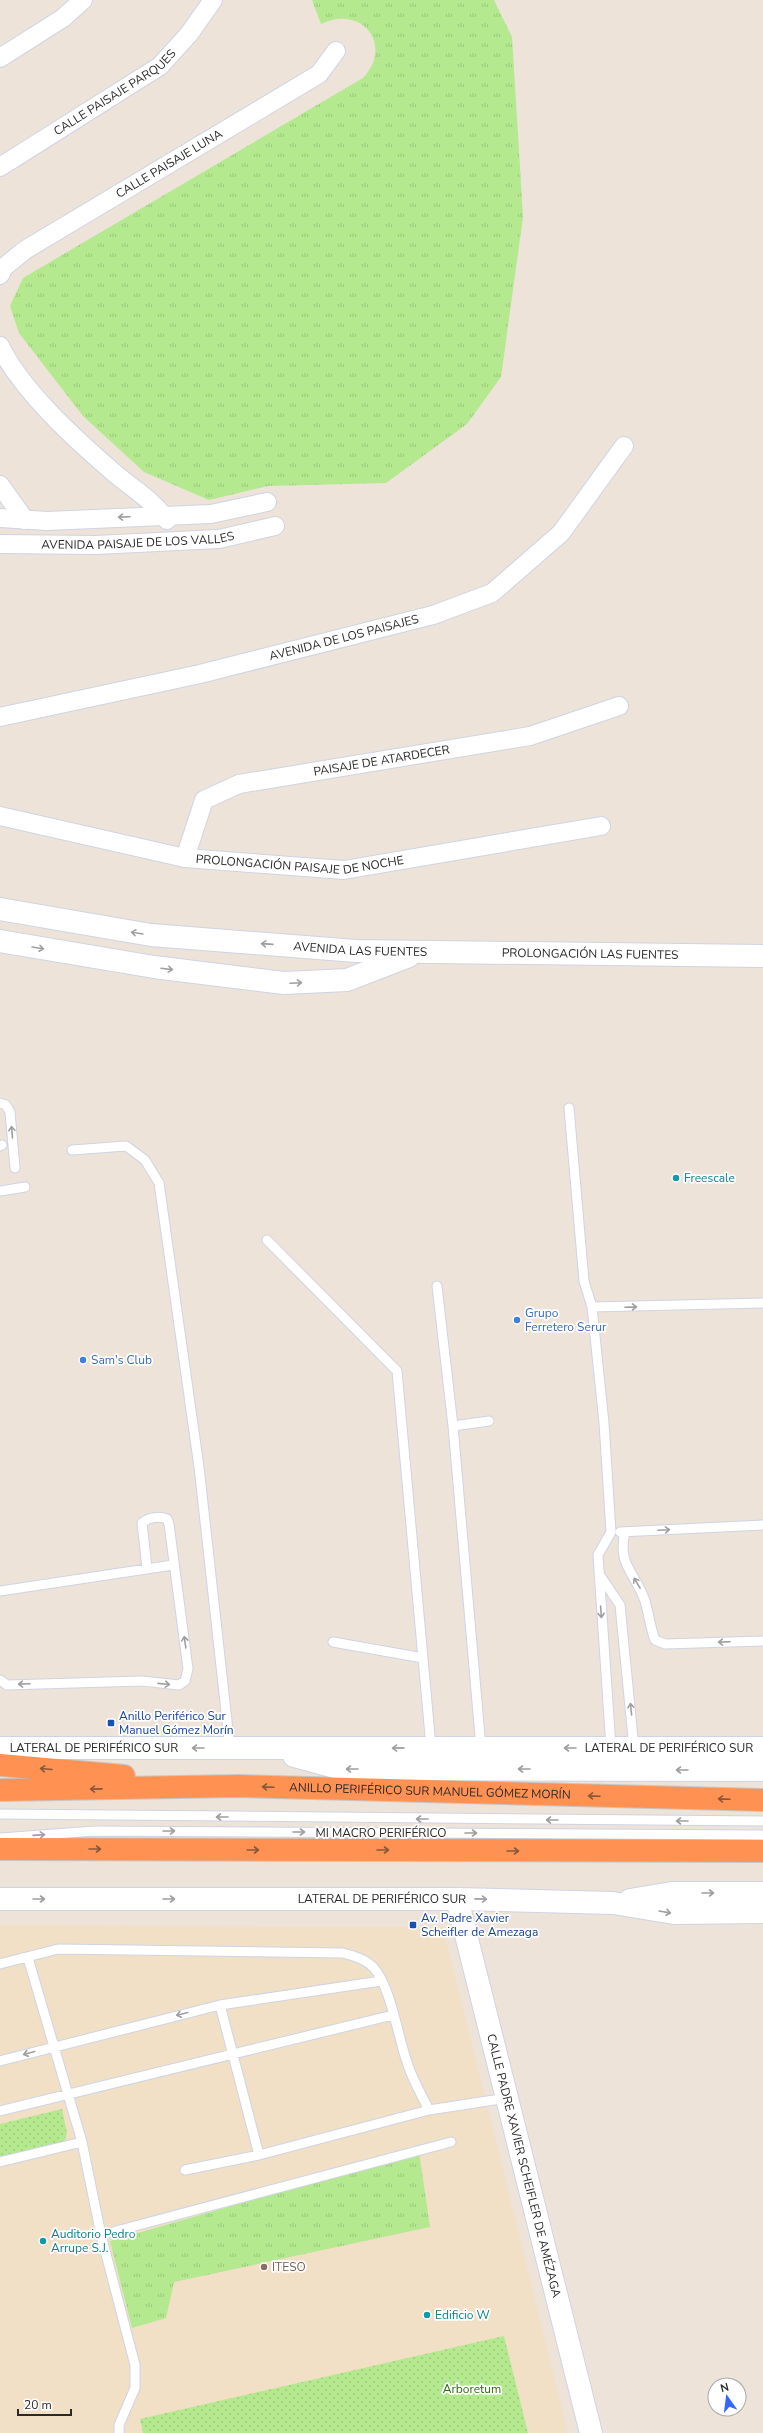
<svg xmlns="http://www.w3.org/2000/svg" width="763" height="2433" font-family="'Nunito Sans',sans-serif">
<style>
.education{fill:#f1e0c6}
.grass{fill:url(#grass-tufts)}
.park{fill:url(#park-dots)}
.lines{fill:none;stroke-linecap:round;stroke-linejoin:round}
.lane-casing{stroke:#ced4e4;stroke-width:11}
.street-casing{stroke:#ced4e4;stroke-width:20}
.secondary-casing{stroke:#ced4e4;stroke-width:24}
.highway-casing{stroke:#c7c7c7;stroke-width:24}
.lane{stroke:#fff;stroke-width:9}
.street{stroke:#fff;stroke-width:18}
.secondary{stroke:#fff;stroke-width:22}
.highway{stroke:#ff9252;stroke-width:22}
.oneway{stroke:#9f9f9f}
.oneway2{stroke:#89583b}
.culture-dot{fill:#0f9aa8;stroke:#fff;stroke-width:1.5}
.shop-dot{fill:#3f7fe0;stroke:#fff;stroke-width:1.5}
.transit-dot{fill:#1a4fb4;stroke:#fff;stroke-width:1.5}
.education-dot{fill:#8d6e63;stroke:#fff;stroke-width:1.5}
.labels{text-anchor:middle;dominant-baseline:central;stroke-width:3.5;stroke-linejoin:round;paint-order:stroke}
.street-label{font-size:12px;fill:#292929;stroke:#fff}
.culture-label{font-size:12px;fill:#0d838f;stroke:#fff;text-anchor:start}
.shop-label{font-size:12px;fill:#366cbe;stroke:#fff;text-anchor:start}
.transit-label{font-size:12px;fill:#164399;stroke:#fff;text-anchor:start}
.education-label{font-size:12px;fill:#785e54;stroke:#fff;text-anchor:start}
.park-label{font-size:12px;fill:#2b6c12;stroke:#fff}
</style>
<defs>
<pattern id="grass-tufts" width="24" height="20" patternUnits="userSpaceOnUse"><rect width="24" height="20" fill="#b4e98f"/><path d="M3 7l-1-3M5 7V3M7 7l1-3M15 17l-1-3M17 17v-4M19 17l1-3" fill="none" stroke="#9bc87b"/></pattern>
<pattern id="park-dots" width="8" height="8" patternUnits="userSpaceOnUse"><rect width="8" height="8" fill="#b4e98f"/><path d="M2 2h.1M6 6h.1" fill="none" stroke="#9bc87b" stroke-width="1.8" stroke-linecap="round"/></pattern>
</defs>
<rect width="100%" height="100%" fill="#ede3d9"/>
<!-- education -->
<path class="education" d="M0,1925L443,1927L568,2433H0Z"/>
<!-- grass -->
<path class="grass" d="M312,0H494L512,37L523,217L501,377L467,424L386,483L268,486L209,500L144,472L83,416L19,333L10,306L23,278L363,78C394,45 362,4 321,24Z
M419,2152L430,2227L174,2282L166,2318L132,2328L110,2241Z"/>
<!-- park -->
<path class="park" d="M62,2109L67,2133L64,2143L0,2163V2124Z
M504,2336L528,2433H143L140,2419Z"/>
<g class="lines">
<!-- lane casing -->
<g class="lane-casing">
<path id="lane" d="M0,1103L6,1105L10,1112L15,1168
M569,1108L584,1281L592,1307L604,1423L611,1532L598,1555L611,1748
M0,1146L2,1145
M72,1150L126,1146L145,1160L159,1183L199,1467L230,1748
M0,1191L25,1187
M267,1240L397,1371L431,1747
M437,1286L453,1426L481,1748
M592,1307L763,1303
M453,1426L489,1421
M620,1532L763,1525
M625,1532C617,1565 635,1572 645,1601C649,1614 650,1627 655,1640L665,1644L763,1641
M599,1574L620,1605L634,1748
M0,1591L173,1565
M333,1642L423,1658
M0,1680L7,1685L142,1681L179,1685L185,1681L188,1669L169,1524L167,1519C159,1516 149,1517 142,1523L147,1568
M0,1814L763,1821
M0,1838L95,1831L763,1835
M28,1958L82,2142L101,2235L135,2365V2388L119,2425V2433
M0,1964L58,1949L343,1953C354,1956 365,1959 373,1967C391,1986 398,2038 407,2062C412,2079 421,2094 429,2110L259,2155L185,2170
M220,2005L259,2155
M0,2061L220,2005L381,1981
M429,2110L507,2098
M0,2111L393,2015
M0,2162L82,2142
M101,2235L451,2142"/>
</g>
<!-- street casing -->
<g class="street-casing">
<g id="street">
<path d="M0,58L63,18L83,0"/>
<path id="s1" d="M0,167L160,66L189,34L213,0"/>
<path id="s2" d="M0,275L3,268L25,250L319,74L336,51"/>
<path d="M0,346C21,390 75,439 112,471C130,487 153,500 167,520"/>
<path d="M0,485L25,520"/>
<path d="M0,518L47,521L211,514L267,502"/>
<path id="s3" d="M0,544L96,545L219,539L275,526"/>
<path id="s4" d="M0,717L200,674L433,615L492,593L561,533L624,446"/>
<path id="s5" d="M0,816L185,858L344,870L601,826"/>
<path id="s6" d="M185,858L204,800L239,784L530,736L619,706"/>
</g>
</g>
<!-- secondary casing -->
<g class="secondary-casing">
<g id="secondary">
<path id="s7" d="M0,909L151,935L356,951L763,956"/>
<path d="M0,941L154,967L284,983L347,980L409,956"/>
<path id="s8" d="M0,1748H763"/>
<path d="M294,1756L342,1769L763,1770"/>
<path id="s9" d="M0,1899H457L613,1903L674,1913L763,1912"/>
<path id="s10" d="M457,1899L591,2433"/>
<path d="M630,1900L672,1893H763"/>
</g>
</g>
<!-- highway casing -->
<g class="highway-casing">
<g id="highway">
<path d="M0,1765L124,1776"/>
<path id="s11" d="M0,1790L239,1786L763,1800"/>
<path d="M0,1849L763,1851"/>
</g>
</g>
<!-- lane -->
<use href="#lane" class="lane"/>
<!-- street -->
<use href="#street" class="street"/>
<!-- secondary -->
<use href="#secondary" class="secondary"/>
<!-- highway -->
<use href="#highway" class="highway"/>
</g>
<!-- one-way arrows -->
<defs><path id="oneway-shaft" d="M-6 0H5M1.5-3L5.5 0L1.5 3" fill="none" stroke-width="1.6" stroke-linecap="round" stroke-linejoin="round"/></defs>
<g class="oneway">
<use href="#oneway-shaft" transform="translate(124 517) rotate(178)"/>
<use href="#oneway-shaft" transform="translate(137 933) rotate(-171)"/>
<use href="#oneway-shaft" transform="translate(267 944) rotate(-176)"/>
<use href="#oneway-shaft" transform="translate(38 948) rotate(9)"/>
<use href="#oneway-shaft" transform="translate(167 969) rotate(7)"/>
<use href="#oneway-shaft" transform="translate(296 983) rotate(-3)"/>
<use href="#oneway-shaft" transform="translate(12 1132) rotate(-95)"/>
<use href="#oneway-shaft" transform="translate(631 1307) rotate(-2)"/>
<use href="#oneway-shaft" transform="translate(664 1530) rotate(-3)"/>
<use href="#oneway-shaft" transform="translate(637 1583) rotate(-121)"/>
<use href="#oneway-shaft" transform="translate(601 1612) rotate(86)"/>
<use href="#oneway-shaft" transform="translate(185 1642) rotate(-98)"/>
<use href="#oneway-shaft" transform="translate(724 1642) rotate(178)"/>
<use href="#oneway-shaft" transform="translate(24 1684) rotate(178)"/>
<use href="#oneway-shaft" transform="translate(164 1684) rotate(6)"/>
<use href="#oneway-shaft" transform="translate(631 1709) rotate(-96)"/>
<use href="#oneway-shaft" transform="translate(198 1748) rotate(-180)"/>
<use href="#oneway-shaft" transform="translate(398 1748) rotate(179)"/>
<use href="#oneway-shaft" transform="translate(570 1748) rotate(180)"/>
<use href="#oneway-shaft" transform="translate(352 1769) rotate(-180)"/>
<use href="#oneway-shaft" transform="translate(524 1769) rotate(-180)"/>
<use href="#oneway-shaft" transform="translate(682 1770) rotate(-180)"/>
<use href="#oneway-shaft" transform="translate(222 1817) rotate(-180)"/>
<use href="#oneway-shaft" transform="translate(422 1819) rotate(-180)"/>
<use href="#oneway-shaft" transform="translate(552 1820) rotate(-180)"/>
<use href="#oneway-shaft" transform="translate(682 1821) rotate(-180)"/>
<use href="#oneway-shaft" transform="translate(169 1831)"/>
<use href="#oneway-shaft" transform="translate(299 1832)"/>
<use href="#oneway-shaft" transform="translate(471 1833)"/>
<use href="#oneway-shaft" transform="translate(39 1835) rotate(-4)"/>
<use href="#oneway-shaft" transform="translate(708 1893)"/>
<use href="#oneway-shaft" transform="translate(39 1899)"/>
<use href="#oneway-shaft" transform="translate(169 1899)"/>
<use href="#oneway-shaft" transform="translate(481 1899) rotate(1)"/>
<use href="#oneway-shaft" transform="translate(665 1912) rotate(10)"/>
<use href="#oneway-shaft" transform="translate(182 2014) rotate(166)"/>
<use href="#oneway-shaft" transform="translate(29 2053) rotate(165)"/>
</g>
<g class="oneway2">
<use href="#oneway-shaft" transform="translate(46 1769) rotate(-175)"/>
<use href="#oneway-shaft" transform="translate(268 1787) rotate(-178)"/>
<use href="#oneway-shaft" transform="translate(96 1789) rotate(179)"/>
<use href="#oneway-shaft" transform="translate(594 1796) rotate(-178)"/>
<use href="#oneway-shaft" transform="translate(724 1799) rotate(-178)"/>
<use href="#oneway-shaft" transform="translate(95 1849)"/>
<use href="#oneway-shaft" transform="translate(253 1850)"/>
<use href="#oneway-shaft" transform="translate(383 1850)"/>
<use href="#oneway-shaft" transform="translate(513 1851)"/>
</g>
<!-- markers -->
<g class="culture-dot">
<circle cx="676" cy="1178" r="4"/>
<circle cx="43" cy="2241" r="4"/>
<circle cx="427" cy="2315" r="4"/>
</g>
<g class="shop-dot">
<circle cx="517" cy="1320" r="4"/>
<circle cx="83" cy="1360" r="4"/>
</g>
<g class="transit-dot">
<rect x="107" y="1719" width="8" height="8" rx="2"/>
<rect x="409" y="1921" width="8" height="8" rx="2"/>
</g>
<circle class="education-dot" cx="264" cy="2267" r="4"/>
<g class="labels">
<!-- street labels -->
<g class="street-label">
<text stroke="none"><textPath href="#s1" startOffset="137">CALLE PAISAJE PARQUES</textPath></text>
<text stroke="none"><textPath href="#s2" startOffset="204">CALLE PAISAJE LUNA</textPath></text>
<text stroke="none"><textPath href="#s3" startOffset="138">AVENIDA PAISAJE DE LOS VALLES</textPath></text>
<text stroke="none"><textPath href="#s4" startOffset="353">AVENIDA DE LOS PAISAJES</textPath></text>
<text stroke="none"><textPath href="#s6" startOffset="244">PAISAJE DE ATARDECER</textPath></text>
<text stroke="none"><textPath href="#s5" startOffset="305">PROLONGACIÓN PAISAJE DE NOCHE</textPath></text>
<text stroke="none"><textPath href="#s7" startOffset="363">AVENIDA LAS FUENTES</textPath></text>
<text stroke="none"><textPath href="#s7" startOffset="593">PROLONGACIÓN LAS FUENTES</textPath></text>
<text stroke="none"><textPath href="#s8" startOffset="94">LATERAL DE PERIFÉRICO SUR</textPath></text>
<text stroke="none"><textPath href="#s8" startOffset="669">LATERAL DE PERIFÉRICO SUR</textPath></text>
<text stroke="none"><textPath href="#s11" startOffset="430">ANILLO PERIFÉRICO SUR MANUEL GÓMEZ MORÍN</textPath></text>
<text x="381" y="1833">MI MACRO PERIFÉRICO</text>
<text stroke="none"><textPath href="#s9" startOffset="382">LATERAL DE PERIFÉRICO SUR</textPath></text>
<text stroke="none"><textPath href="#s10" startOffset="275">CALLE PADRE XAVIER SCHEIFLER DE AMÉZAGA</textPath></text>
</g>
<!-- culture labels -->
<g class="culture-label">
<text x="684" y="1178">Freescale</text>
<text x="51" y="2234">Auditorio Pedro<tspan x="51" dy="14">Arrupe S.J.</tspan></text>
<text x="435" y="2315">Edificio W</text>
</g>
<!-- shop labels -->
<g class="shop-label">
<text x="525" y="1313">Grupo<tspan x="525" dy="14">Ferretero Serur</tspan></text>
<text x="91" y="1360">Sam's Club</text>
</g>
<!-- transit labels -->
<g class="transit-label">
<text x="119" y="1716">Anillo Periférico Sur<tspan x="119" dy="14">Manuel Gómez Morín</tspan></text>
<text x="421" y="1918">Av. Padre Xavier<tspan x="421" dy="14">Scheifler de Amezaga</tspan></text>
</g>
<!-- education labels -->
<g class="education-label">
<text x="272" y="2267">ITESO</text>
</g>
<!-- park labels -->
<g class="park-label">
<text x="472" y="2389">Arboretum</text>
</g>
</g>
<!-- north arrow -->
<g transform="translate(727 2397) rotate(346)"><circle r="19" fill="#ffffff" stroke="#a9a9a9"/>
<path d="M0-3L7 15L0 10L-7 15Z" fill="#3467ff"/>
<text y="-6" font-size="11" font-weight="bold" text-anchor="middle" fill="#292929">N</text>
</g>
<!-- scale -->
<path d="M18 2409v6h53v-6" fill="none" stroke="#292929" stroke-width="2"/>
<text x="24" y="2409" font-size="12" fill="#292929" stroke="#ffffff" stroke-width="3" paint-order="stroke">20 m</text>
</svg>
